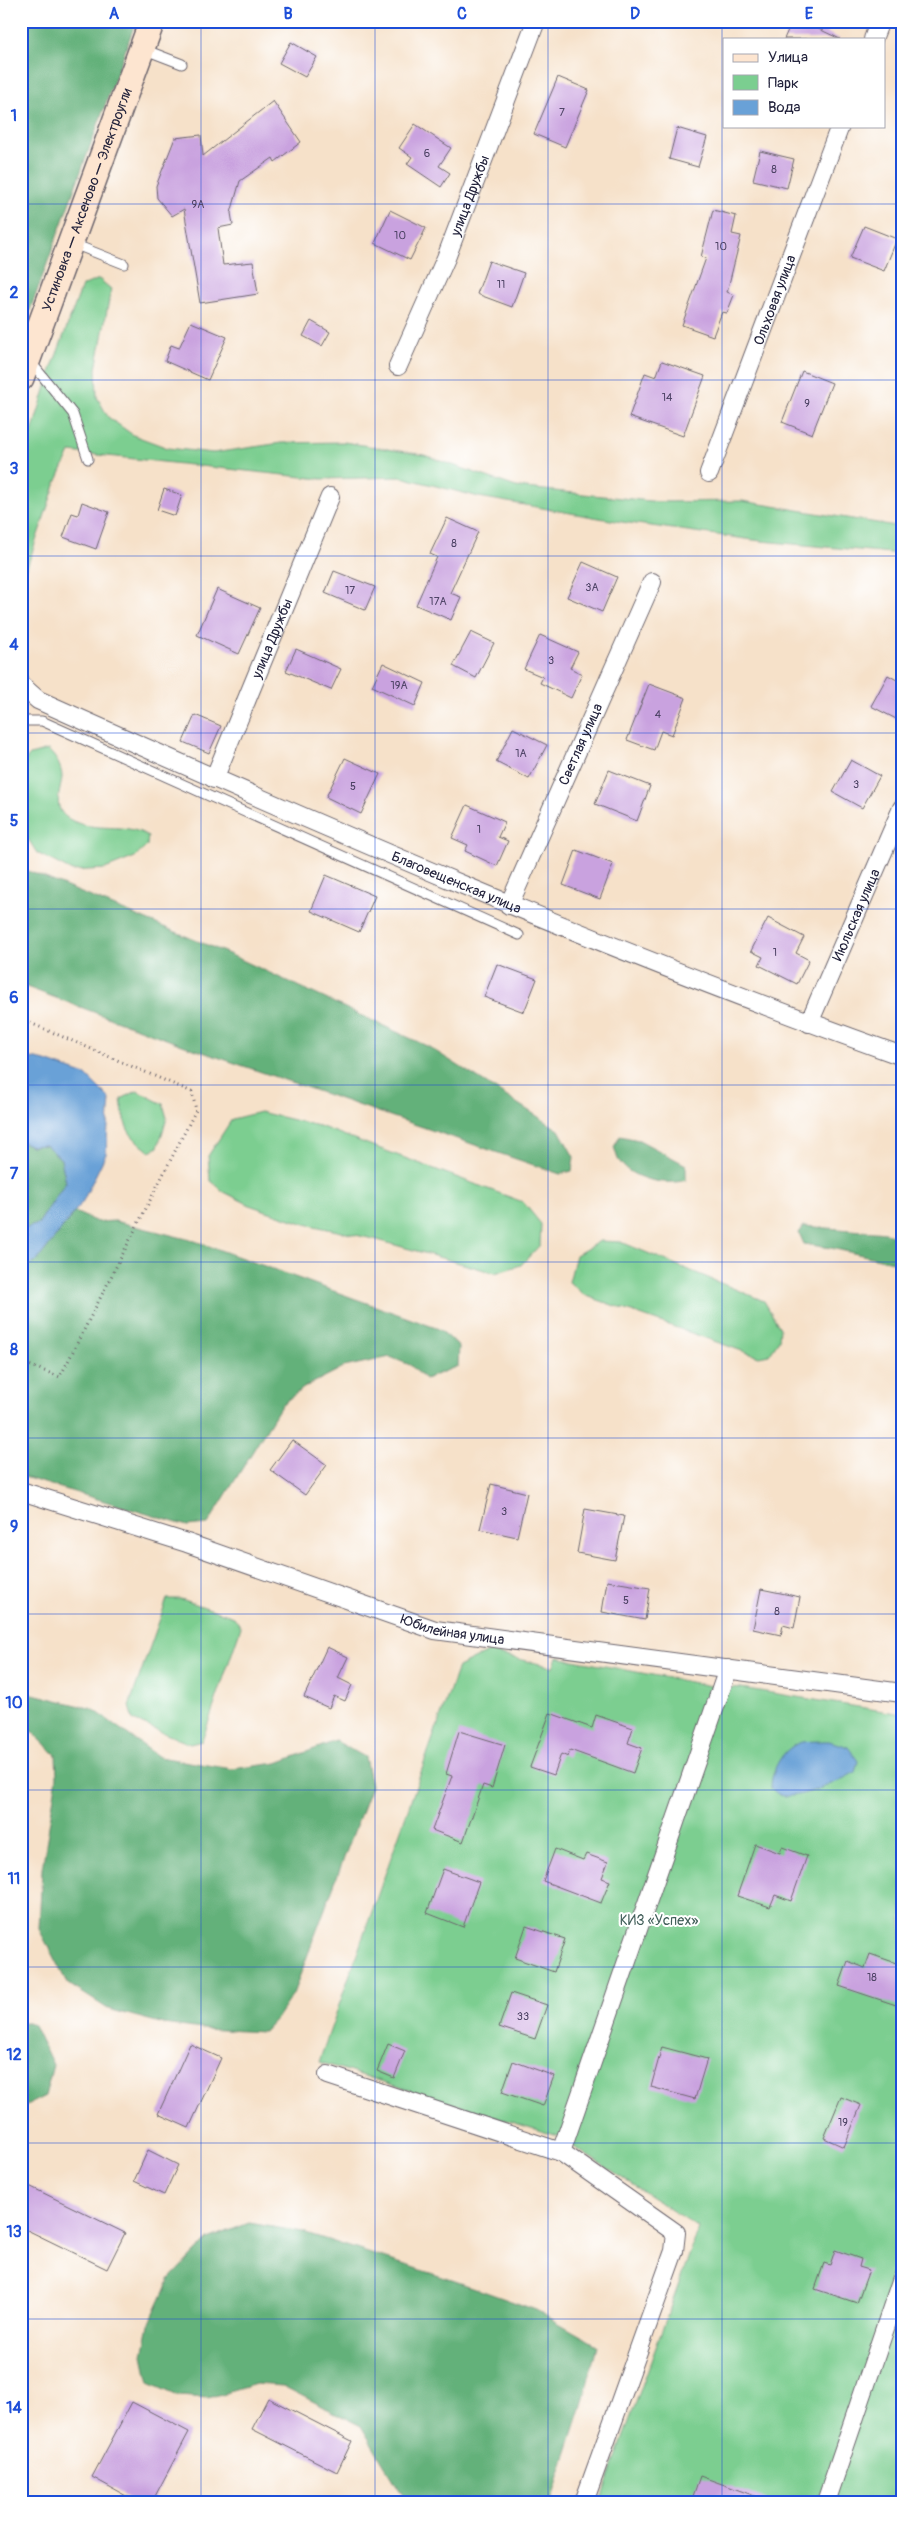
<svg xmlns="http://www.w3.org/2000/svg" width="923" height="2523" font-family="Pangolin,sans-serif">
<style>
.green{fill:#7bce90;stroke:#4e7866}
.forest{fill:#64b17a;stroke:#436a5a}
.water{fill:#69a1d7;stroke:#466289}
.building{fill:#c9a2df}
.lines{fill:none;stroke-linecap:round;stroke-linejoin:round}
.service-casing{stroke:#6c656d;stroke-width:11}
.minor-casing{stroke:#6c656d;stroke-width:20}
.secondary-casing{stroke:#6c656d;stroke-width:28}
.path{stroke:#6c656d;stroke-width:3;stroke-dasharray:1 4;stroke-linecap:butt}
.service{stroke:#fff;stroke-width:9}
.minor{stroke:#fff;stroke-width:18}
.secondary{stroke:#fde5d0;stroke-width:25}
.grid{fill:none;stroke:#1d4ed8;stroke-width:1;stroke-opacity:0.55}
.labels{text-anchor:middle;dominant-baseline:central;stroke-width:4;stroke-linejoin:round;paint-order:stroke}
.number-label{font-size:11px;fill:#4c4264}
.street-label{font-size:14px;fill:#22223b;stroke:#fff}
.park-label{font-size:14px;fill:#415e59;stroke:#fff}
.neatline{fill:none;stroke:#1d4ed8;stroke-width:2}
.grid-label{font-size:16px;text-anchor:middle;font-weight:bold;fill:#1d4ed8}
</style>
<rect width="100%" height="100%" fill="#fff"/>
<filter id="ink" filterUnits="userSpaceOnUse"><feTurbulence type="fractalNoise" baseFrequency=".02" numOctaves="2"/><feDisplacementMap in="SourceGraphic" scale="10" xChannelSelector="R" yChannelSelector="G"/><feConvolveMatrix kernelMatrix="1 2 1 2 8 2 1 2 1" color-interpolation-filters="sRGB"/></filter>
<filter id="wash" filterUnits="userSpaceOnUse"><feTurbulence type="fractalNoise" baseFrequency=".0096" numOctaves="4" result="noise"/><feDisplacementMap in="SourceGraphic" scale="20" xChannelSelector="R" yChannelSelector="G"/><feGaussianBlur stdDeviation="1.12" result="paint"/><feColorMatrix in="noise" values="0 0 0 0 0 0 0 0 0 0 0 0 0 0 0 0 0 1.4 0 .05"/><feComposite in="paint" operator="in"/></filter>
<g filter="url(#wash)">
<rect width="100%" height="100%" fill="#f6e1c9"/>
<!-- green -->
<path class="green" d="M99,279L111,289L96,369L97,397L108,417L133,435L168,448L213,453L281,443L344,442L424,455L516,487L660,502L742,501L902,527V554L761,541L622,522L479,497L401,477L321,479L70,452L55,485L21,585V468L51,370L82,286Z
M48,750C55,756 62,767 62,777C61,792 51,808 69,819C95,834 125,821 148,836L147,846L135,857L105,869L72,871L37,853L21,828V765L30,755Z
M137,1091L163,1104L167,1118L158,1147L150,1152C126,1133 125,1129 121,1099Z
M260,1112L319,1126L523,1202L541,1224L540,1245L521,1265L495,1273L374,1239L305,1224L252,1206L224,1192L210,1180L208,1156L232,1119Z
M600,1241L621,1242L764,1301L780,1328L779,1340L769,1355L759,1357L584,1295L569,1282L576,1255Z
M167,1599H181L234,1617L241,1627L202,1741L190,1744L133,1720L129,1706Z
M488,1652L553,1667L557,1657L711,1686L741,1688L902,1714V2502H600L699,2228L557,2136L319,2062L458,1667Z"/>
<!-- forest -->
<path class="forest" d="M21,21H136L21,335Z
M21,868L229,954L429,1047L559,1130L574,1157L572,1171L560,1174L185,1046L21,985Z
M620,1136L639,1140L686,1165V1180C667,1186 632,1180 620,1162C617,1159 616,1152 614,1147Z
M21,1141L31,1146L46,1145L61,1159L66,1182L38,1224L21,1230Z
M75,1212L97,1222L115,1221L195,1241L439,1329L459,1346L458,1366L425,1379L410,1365L390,1357L344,1367L305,1387L282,1404L208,1524L187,1526L21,1476V1267L36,1262Z
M804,1226L886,1233L902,1238V1264L831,1248L804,1244L799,1233Z
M21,1691L93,1709L159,1757L232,1769L277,1763L336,1741L365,1757L371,1786L293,1994L276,2019L264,2032L202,2029L164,2024L108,2009L67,1983L39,1929L42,1869L57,1777L56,1755L21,1721Z
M21,2021L34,2025L53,2065L45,2096L21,2108Z
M249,2223L303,2232L455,2281L536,2310L597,2345L582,2405L551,2502H407L361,2426L283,2386L256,2384L208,2398L178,2396L149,2383L143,2355L149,2325L170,2278L208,2239Z"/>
<!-- water -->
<path class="water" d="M21,1056L46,1061L86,1075L110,1099L106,1154L83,1201L36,1262L21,1267V1230L38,1224L66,1182L61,1159L46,1145L31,1146L21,1141Z
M829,1741L848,1747L858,1761L855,1772C841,1781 796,1801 780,1795C777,1794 773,1790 771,1788C771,1770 783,1747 802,1742C811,1741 821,1741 829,1741Z"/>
<g id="blocks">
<!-- building -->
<path class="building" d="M792,21H802L840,39H784Z
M291,42L317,57L305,77L279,63Z
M558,77L589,90L565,147L534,134Z
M273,101L301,142L275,162L273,158L240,181L231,213L233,225L218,228L223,265L253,262L258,294L200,303L184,209L172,216L157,198L156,186L175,138L201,135L203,156Z
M415,124L451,148L439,166L450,173L441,187L407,164L412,157L399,148Z
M677,128L707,137L698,167L669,159Z
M760,151L794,159L787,188L753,180Z
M390,210L426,228L410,260L375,243Z
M713,210L736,216L732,234L741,236L727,292L734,295L727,313L722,312L713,336L682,325L706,258L701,257Z
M864,226L897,239L884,271L850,258Z
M489,261L524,273L512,307L477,294Z
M311,321L330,332L322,346L303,336Z
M191,322L227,337L208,380L165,361L171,345L179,348Z
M662,361L705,376L683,436L629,417L645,373L656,377Z
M802,371L832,383L812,434L782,422Z
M164,489L182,495L175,516L157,510Z
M82,502L109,512L96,549L63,537L72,513L78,515Z
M447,518L478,532L450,593L461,597L451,620L416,605L437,557L430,554Z
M583,562L617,577L602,612L567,597Z
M334,571L375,587L365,610L325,593Z
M217,589L260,608L239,654L197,635Z
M471,632L494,643L476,678L453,666Z
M540,635L578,652L570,668L582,674L571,698L540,683L543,677L524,669Z
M296,649L341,669L331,690L286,671Z
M383,663L425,683L415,706L372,686Z
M888,675L902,683V722L871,706Z
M649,684L686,698L672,735L661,731L654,750L627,740Z
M195,715L221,726L209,753L183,742Z
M513,728L547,745L529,779L496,762Z
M345,758L380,774L361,814L326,797Z
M851,760L880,776L862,808L833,792Z
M609,770L650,786L637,821L595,804Z
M467,805L505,822L498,837L508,841L497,866L465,851L468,845L452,838Z
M576,850L613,864L600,899L563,885Z
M326,875L375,896L359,932L311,911Z
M768,918L804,937L796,953L809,960L797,984L759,965L763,957L751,951Z
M497,964L537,979L524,1012L484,997Z
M292,1440L327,1465L305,1495L270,1470Z
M491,1484L527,1493L517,1537L480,1529Z
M585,1509L624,1516L615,1560L577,1553Z
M607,1581L650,1588L645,1620L602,1612Z
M761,1589L800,1597L794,1628L783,1625L781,1635L753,1629Z
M327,1647L348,1657L338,1678L352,1685L345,1701L334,1696L329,1708L304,1697Z
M550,1713L592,1728L596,1715L633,1728L628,1743L642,1748L633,1773L570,1750L568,1757L561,1754L554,1775L530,1767Z
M459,1731L505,1745L492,1788L483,1785L463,1842L432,1830L452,1776L446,1774Z
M755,1844L780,1853L782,1847L807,1856L791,1901L775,1895L770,1907L737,1896Z
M555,1849L583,1860L586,1854L608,1862L602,1878L610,1881L601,1903L543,1881Z
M443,1869L479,1882L463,1927L427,1913Z
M526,1926L565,1939L554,1972L515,1958Z
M870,1954L902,1965V2007L839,1986L848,1961L865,1968Z
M511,1993L547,2005L535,2039L499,2027Z
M190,2044L221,2058L189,2128L158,2114Z
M388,2044L405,2051L394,2078L377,2071Z
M662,2047L707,2059L695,2099L651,2087Z
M513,2061L554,2076L543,2106L502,2092Z
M841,2097L861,2105L844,2147L824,2138Z
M148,2150L178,2165L164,2195L134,2181Z
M21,2182L125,2233L107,2269L21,2227Z
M835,2250L861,2259L859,2267L869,2270L857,2303L815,2289L824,2263L830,2265Z
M268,2398L352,2441L337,2472L252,2429Z
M132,2402L189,2432L152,2502H137L92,2477Z
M700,2476L766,2500V2502H691Z"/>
</g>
</g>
<g filter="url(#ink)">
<use href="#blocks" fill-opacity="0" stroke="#6c656d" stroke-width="1"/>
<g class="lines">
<!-- service casing -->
<g class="service-casing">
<path id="service" d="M143,49L182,64
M71,243L124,264
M31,362L73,414L88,459
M21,721H42L519,935"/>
</g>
<!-- minor casing -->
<g class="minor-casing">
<g id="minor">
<path d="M873,39L880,21"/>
<path id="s1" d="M398,366L446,258L536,21"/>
<path id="s2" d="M709,473L840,126"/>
<path id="s3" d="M21,685L38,700C322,827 608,951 902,1056"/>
<path id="s4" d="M214,779L330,497"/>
<path id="s5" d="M509,905L652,582"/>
<path id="s6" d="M809,1023L902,808"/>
<path id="s7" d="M21,1491L187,1543L435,1630L902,1693"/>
<path d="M328,2075L561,2152L728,1669"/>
<path d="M561,2152L676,2233L674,2251L584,2502"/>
<path d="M826,2502L902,2278"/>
</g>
</g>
<!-- secondary casing -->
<g class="secondary-casing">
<g id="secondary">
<path id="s8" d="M21,378L152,21"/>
</g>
</g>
<!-- path -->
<path class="path" d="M21,1019L192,1092L196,1110L60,1377L21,1362"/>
<!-- service -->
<use href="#service" class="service"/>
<!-- minor -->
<use href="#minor" class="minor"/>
<!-- secondary -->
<use href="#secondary" class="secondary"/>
</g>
</g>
<!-- grid -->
<path class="grid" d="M201,21V2502M375,21V2502M548,21V2502M722,21V2502M21,204H902M21,380H902M21,556H902M21,733H902M21,909H902M21,1085H902M21,1262H902M21,1438H902M21,1614H902M21,1790H902M21,1967H902M21,2143H902M21,2319H902"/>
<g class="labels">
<!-- number labels -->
<g class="number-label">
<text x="562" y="112">7</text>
<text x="427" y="153">6</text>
<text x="774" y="169">8</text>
<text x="198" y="204">9А</text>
<text x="400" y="235">10</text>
<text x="721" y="246">10</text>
<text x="501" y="284">11</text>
<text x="667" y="397">14</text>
<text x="807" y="403">9</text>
<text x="454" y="543">8</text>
<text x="592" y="587">3А</text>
<text x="350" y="590">17</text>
<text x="438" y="601">17А</text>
<text x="551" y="660">3</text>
<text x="399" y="685">19А</text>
<text x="658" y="714">4</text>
<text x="521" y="753">1А</text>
<text x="856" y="784">3</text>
<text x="353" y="786">5</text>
<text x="479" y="829">1</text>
<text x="775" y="952">1</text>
<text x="504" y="1511">3</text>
<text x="626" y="1600">5</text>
<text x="777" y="1611">8</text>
<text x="872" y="1977">18</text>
<text x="523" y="2016">33</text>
<text x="843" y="2122">19</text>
</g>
<!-- street labels -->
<g class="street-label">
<text stroke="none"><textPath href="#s1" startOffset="185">улица Дружбы</textPath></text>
<text stroke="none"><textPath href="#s8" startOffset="190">Устиновка — Аксеново — Электроугли</textPath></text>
<text stroke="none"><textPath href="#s2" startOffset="185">Ольховая улица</textPath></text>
<text stroke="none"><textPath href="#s4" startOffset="152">улица Дружбы</textPath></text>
<text stroke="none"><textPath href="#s5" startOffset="176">Светлая улица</textPath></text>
<text stroke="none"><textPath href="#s3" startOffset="479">Благовещенская улица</textPath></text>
<text stroke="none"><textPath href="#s6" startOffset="118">Июльская улица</textPath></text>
<text stroke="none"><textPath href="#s7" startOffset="454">Юбилейная улица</textPath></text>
</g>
<!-- park labels -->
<g class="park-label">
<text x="659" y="1920">КИЗ «Успех»</text>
</g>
</g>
<!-- margin -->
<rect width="923" height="2523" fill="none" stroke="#fff" stroke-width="55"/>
<!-- legend -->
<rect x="723" y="38" width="162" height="90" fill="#ffffff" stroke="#a7a7b1"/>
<rect x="733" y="54" width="25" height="8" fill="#fde5d0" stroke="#a7a7b1"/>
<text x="768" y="62" font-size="15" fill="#22223b">Улица</text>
<rect x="733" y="75" width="25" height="15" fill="#7bce90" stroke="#a7a7b1"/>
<text x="768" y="88" font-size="15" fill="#22223b">Парк</text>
<rect x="733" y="100" width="25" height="15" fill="#69a1d7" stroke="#a7a7b1"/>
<text x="768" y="112" font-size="15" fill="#22223b">Вода</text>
<rect x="28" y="28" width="868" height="2468" class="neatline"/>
<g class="grid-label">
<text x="114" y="19">A</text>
<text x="288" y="19">B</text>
<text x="462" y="19">C</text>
<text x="635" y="19">D</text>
<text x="809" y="19">E</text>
<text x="14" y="121">1</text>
<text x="14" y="298">2</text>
<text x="14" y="474">3</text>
<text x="14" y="650">4</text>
<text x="14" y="826">5</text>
<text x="14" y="1003">6</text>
<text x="14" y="1179">7</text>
<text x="14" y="1355">8</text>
<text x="14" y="1532">9</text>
<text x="14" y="1708">10</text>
<text x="14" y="1884">11</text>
<text x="14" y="2060">12</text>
<text x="14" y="2237">13</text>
<text x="14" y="2413">14</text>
</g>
</svg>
